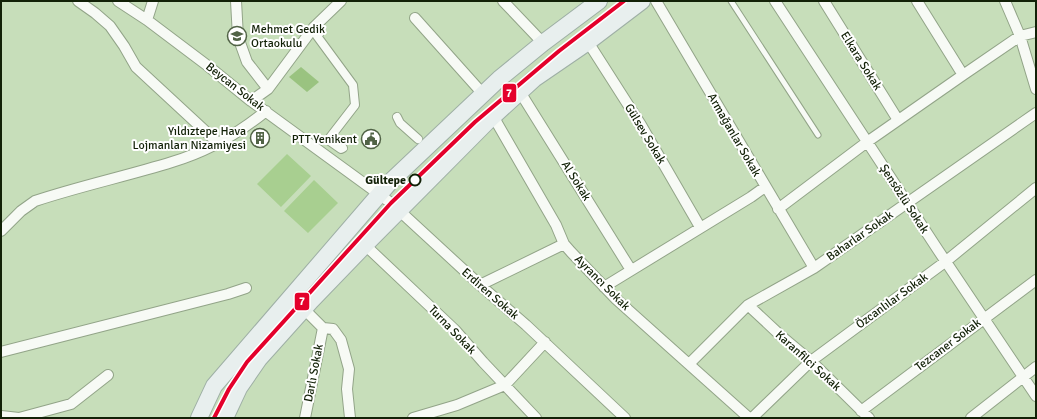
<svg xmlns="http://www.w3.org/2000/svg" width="1037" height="419" font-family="Signika,sans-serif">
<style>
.green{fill:#a8cf90}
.forest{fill:#9ac380}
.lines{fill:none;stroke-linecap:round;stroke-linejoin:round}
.service-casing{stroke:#92a488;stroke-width:7}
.pedestrian-casing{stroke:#92a488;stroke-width:10}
.minor-casing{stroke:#92a488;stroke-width:12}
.primary-casing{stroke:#9eafa5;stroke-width:18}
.service{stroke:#f7faf5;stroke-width:5}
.pedestrian{stroke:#f7faf5;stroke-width:8}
.minor{stroke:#f7faf5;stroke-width:10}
.primary{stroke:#e8efee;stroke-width:16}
.tram-1-casing{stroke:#fff;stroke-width:7}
.tram-1{stroke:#e4002b;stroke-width:4}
.stop-dot{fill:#fff;stroke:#122107;stroke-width:2}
.labels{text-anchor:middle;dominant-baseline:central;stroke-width:4;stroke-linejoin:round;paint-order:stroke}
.poi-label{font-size:12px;fill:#122107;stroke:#fff;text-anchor:end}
.street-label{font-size:12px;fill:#122107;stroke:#fff}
.stop-label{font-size:12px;font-weight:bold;fill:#122107;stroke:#fff;text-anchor:end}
.line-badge{stroke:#fff;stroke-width:1.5}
.badge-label{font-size:11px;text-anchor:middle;font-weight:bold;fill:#fff}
</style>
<rect width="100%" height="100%" fill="#c7deba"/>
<!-- green -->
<path class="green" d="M287,154L311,176L281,207L257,184Z
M314,180L338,203L308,233L284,211Z"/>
<!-- forest -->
<path class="forest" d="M301,67L319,82L307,92L289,77Z"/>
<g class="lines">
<!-- service casing -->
<g class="service-casing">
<path id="service" d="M731,1L818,135"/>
</g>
<!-- pedestrian casing -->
<g class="pedestrian-casing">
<path id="pedestrian" d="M319,34L317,36L353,85L355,105L328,140L341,149L343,148
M397,117L400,123L418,139"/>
</g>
<!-- minor casing -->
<g class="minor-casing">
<path id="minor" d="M78,1L95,13L110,26L124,46L136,67L217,142
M118,1L147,20L208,66L251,101L391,203L480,285L526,325L625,418
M236,1L238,37L247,62L268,89
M503,1L543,43
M656,1L814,268
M775,1L938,250L1036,396
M824,1L898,120
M917,1L963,75
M1005,1L1020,36L1036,89
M415,18L483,94
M147,20L153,1
M588,42L641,125L700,227
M520,92L631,270
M251,101L268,89L314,27L341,1
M493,116L556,225L564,244L571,252L616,299L749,418
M778,209L867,142L963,75L1020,36L1036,32
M1,231L21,211L35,201C80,186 127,176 172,162C206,152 239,133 266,111
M365,245L455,330L483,362L536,418
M480,285L564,244
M604,287L751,197L765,187
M748,305L780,335L811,361L869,418
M304,309L323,328
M323,328L333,329L341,340L349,369L347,389L350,418
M1,352L228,294L246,288
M689,364L748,305L814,268L1036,113
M861,411L1036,280
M1,416L19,418L71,404L108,375
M305,418L323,328
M413,418L457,405L505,385L545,342
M752,418L811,361L945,262L1036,188
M971,418L1036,367"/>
</g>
<!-- primary casing -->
<g class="primary-casing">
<path id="primary" d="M199,418L214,386L390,182L499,79L543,43L599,1
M225,418L239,388L259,359L311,301L365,245L487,122L534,79L588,42L642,1"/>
</g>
<!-- service -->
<use href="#service" class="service"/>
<!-- pedestrian -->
<use href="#pedestrian" class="pedestrian"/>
<!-- minor -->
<use href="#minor" class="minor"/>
<!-- primary -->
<use href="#primary" class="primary"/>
<!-- tram-1 casing -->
<g class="tram-1-casing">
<path id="tram-1" d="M214,418L229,389L247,362L391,203L475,122L559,51L624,1"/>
</g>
<!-- tram-1 -->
<use href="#tram-1" class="tram-1"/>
</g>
<!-- icons -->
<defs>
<g id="school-ring" transform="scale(1)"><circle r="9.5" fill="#fff" stroke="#516346" stroke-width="1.5"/><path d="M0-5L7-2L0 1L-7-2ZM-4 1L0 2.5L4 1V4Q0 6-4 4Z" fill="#516346"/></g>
<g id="building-ring" transform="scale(1)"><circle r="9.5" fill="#fff" stroke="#516346" stroke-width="1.5"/><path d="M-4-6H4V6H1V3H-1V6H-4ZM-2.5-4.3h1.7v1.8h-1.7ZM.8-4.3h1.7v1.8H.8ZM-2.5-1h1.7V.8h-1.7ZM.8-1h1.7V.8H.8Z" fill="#516346"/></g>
<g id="civic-ring" transform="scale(1)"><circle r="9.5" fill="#fff" stroke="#516346" stroke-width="1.5"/><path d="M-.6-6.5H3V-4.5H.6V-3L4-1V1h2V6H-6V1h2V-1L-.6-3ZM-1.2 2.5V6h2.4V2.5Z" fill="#516346"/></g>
</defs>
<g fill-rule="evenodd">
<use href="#school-ring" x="237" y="36"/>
<use href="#building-ring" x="260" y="138"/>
<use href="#civic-ring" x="371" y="139"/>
</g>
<!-- markers -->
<circle class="stop-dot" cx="415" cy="180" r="5.5"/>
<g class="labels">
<!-- poi labels -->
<g class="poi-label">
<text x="251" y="29" text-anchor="start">Mehmet Gedik<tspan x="251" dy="14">Ortaokulu</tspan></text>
<text x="246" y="131">Yıldıztepe Hava<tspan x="246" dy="14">Lojmanları Nizamiyesi</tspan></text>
<text x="357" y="139">PTT Yenikent</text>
</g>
<!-- street labels -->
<g class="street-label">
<text transform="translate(861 61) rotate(58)">Elkara Sokak</text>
<text transform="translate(235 87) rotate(38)">Beycan Sokak</text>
<text transform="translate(645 134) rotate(59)">Gülsev Sokak</text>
<text transform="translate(734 135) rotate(60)">Armağanlar Sokak</text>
<text transform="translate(576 181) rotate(58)">Al Sokak</text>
<text transform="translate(904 199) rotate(57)">Şensözlü Sokak</text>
<text transform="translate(860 236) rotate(-35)">Baharlar Sokak</text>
<text transform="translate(602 283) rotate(45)">Ayrancı Sokak</text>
<text transform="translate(490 294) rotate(41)">Erdiren Sokak</text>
<text transform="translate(892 301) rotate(-36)">Özcanlılar Sokak</text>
<text transform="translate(452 330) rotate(46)">Turna Sokak</text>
<text transform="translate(948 345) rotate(-37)">Tezcaner Sokak</text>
<text transform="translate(808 361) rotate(42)">Karanfilci Sokak</text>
<text transform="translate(314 373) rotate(-79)">Darlı Sokak</text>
</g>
<!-- stop labels -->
<g class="stop-label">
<text x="406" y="180">Gültepe</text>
</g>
</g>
<g class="line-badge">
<rect x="502" y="83" width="15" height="20" rx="4" fill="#e4002b"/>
<rect x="294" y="292" width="16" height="19" rx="4" fill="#e4002b"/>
</g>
<g class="badge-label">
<text x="509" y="97">7</text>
<text x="302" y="305">7</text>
</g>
<!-- border -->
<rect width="1037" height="419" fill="none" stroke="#122107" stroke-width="4"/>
</svg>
